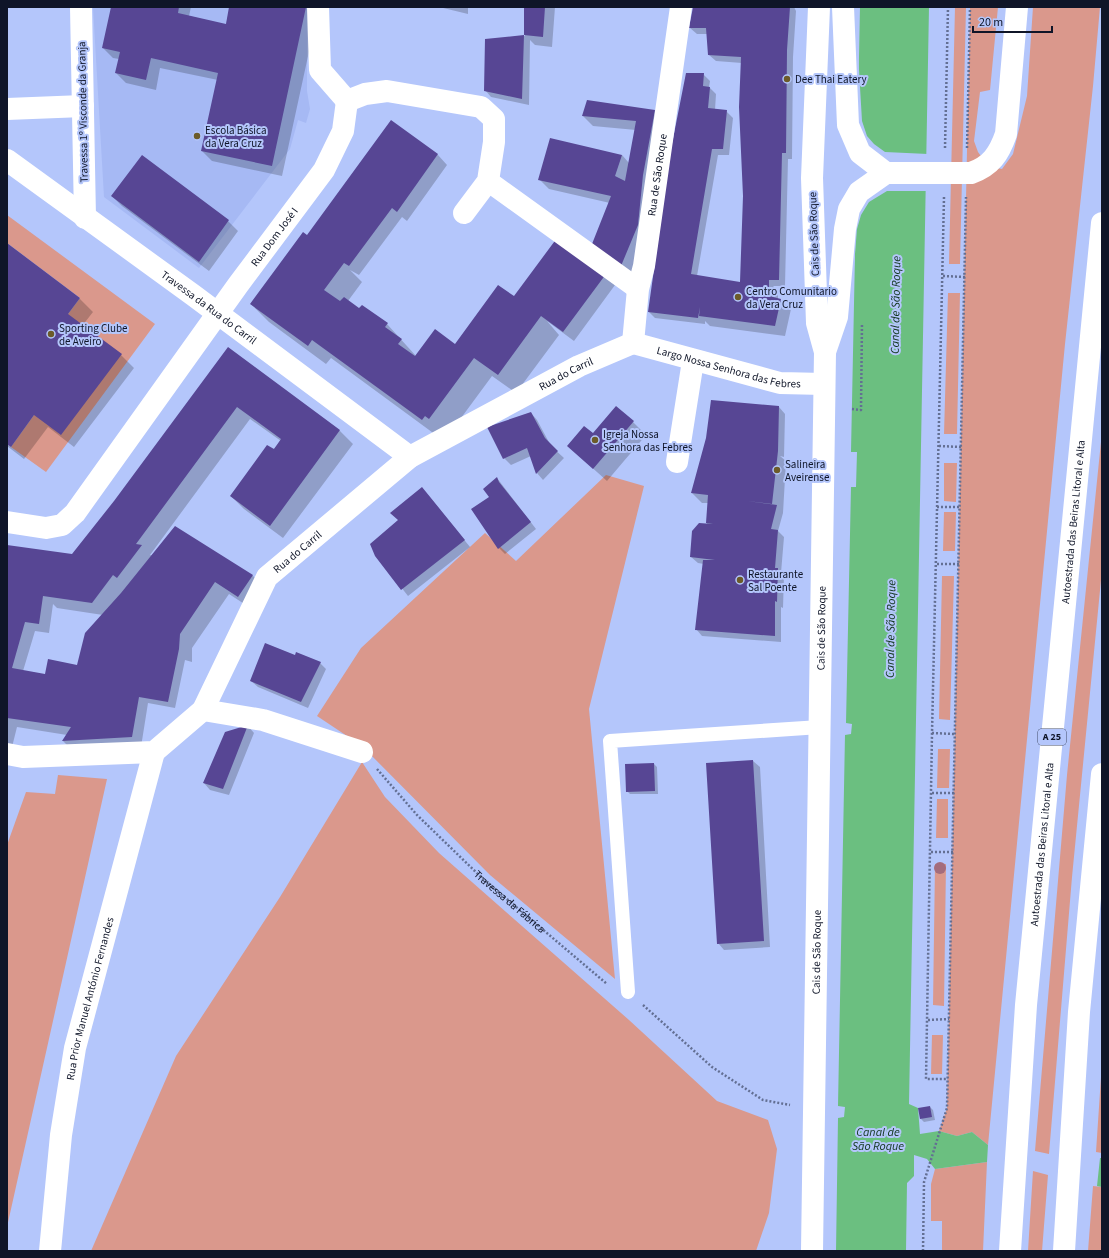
<svg xmlns="http://www.w3.org/2000/svg" width="1109" height="1258" font-family="'Source Sans 3',sans-serif">
<style>
.built{fill:#a6b9f4}
.green{fill:#da988c}
.water{fill:#6bbf80}
.pier{fill:#b4c6fb}
.shadow{fill:#0003;fill-rule:evenodd}
.building{fill:#574694}
.lines{fill:none;stroke-linecap:round;stroke-linejoin:round}
.path{stroke:#636f93;stroke-width:2.5;stroke-dasharray:2 2;stroke-linecap:butt}
.service{stroke:#fff;stroke-width:14}
.pedestrian{stroke:#fff;stroke-width:21}
.minor{stroke:#fff;stroke-width:22}
.motorway{stroke:#fff;stroke-width:22}
.tree{fill:#a46c7c}
.poi-dot{fill:#6c5b29;stroke:#b4c6fb;stroke-width:1.5}
.labels{text-anchor:middle;dominant-baseline:central;stroke-width:4;stroke-linejoin:round;paint-order:stroke}
.shield{fill:#b4c6fb;stroke:#404a67;stroke-width:1}
.shield-label{font-size:10px;font-weight:bold;fill:#0f1528}
.poi-label{font-size:11px;fill:#0f1528;stroke:#b4c6fb;text-anchor:start}
.street-label{font-size:11px;fill:#0f1528;stroke:#b4c6fb}
.water-label{font-size:12px;font-style:italic;fill:#11351c;stroke:#b4c6fb}
</style>
<rect width="100%" height="100%" fill="#b4c6fb"/>
<!-- built -->
<path class="built" d="M93,7H307V91L310,109L306,123L298,120L290,149L199,268L104,197Z"/>
<!-- green -->
<path class="green" d="M955,7H966L960,264H949Z
M970,7H998L990,90L980,92L974,141L978,152L988,166L1002,169L1013,154L1027,96L1033,7H1100L1093,86L1065,344L988,1145L972,1132L957,1136L939,1131L947,1108Z
M7,215L155,324L46,472L11,447L34,415L68,314L80,298L7,243Z
M948,293H960L957,434H944Z
M1102,432V570L1072,877L1049,1154L1035,1151L1067,775Z
M944,463H957L956,502L944,501Z
M606,475L644,486L589,709L615,979L490,875L362,746L317,716L361,648L485,533L516,561Z
M944,512H956L955,551H943Z
M942,576H954L950,720L939,719Z
M938,749H950L949,788H937Z
M362,762L385,797L439,853L629,1020L717,1101L768,1120L777,1149L769,1213L756,1251H91L176,1056L280,897Z
M58,775L107,779L7,1227V845L26,792L55,794Z
M937,799H948V838H936Z
M935,864H946L944,1006L933,1005Z
M932,1035H943L942,1074H931Z
M1102,1062V1153L1096,1152Z
M987,1162L983,1251H942V1221H931V1184L935,1169Z
M1033,1171L1048,1175L1042,1251H1028Z
M1093,1186L1102,1187V1251H1088Z"/>
<!-- water -->
<path class="water" d="M860,7H929L909,1104L918,1108L920,1134L939,1131L957,1136L972,1132L988,1145L987,1162L935,1169L927,1159L914,1155V1176L907,1183L906,1251H836L838,1118L844,1117L845,1107L838,1106L845,735L851,734L852,724L846,723L851,487H856L857,452H851Z
M1100,1158H1102V1187L1097,1186Z"/>
<!-- pier -->
<path class="pier" d="M857,36L862,121L867,136L874,144L885,152L928,154L927,191H887L869,202L861,215L857,229L851,304Z"/>
<!-- shadow -->
<path class="shadow" d="M112,7H191L189,16L226,25L230,7H315L318,10L282,176L212,161L202,151L218,80L160,68L156,90L126,83L116,73L119,59L113,58L103,48Z
M439,7H468V14Z
M525,7H555L552,47L535,45L530,40L529,105L491,97L485,90L486,40L525,36Z
M694,7H794L796,11L793,57L792,159H788L785,286H773L778,291V299L791,309L785,336L710,326L705,321V324L655,318L649,312L703,74L710,81L709,87L716,94L715,110L726,111L733,118L729,155H718L697,276L741,283L744,196L742,63L716,61L709,55L708,34H697L690,28Z
M654,111L664,121L632,275L604,254L610,203L549,189L539,179L622,155L629,163L636,130L593,126L583,116Z
M391,122L438,155L447,165L407,221L402,217L359,275L350,270L362,282L348,301L359,310L387,324L416,356L455,345L518,301L557,240L615,285L574,341L547,321L559,335L516,393L492,376L447,437L440,438L331,358L326,364L269,322L251,304L311,239Z
M142,157L228,221L238,231L209,271L122,206L112,196Z
M7,245L80,299L93,312L82,326L121,355L134,368L74,447L48,427L24,459L7,446Z
M228,348L340,431L353,444L283,538L244,509L231,496L281,441L250,419L150,555L253,576L266,588L252,609L229,594L192,648V662L185,660L175,708L148,703L141,747L73,751L63,741L67,735L17,727L11,751L7,750V546L73,555L115,502ZM53,604L57,608L103,615L78,666L46,675L23,671L35,631L49,633Z
M779,407L785,414L784,457L780,456L786,461L783,513L778,531L784,537L781,573L784,575L783,608L781,607V642L702,636L696,629L704,564L698,563L691,557L707,524L708,503H702L692,493Z
M531,413L537,420L551,446L564,458L543,480L537,473L531,456L511,465L504,458Z
M633,422L646,435L607,481L568,446L593,434Z
M497,478L536,529L505,554L499,548L491,497L485,489Z
M428,495L470,547L408,596L376,555Z
M295,656L320,663L326,669L308,708L258,687L251,681Z
M248,726L254,733L229,795L210,790L204,783Z
M753,761L760,767L770,947L724,950L718,943Z
M654,764L657,767L658,794H630L627,791Z
M930,1107L933,1110L935,1120L924,1122L921,1119Z"/>
<!-- building -->
<path class="building" d="M111,7H179L178,13L226,24L229,7H306L272,166L201,151L218,73L151,58L146,80L115,73L120,52L102,48Z
M524,7H545L543,37L524,35Z
M693,7H790L787,50L786,153H782L779,280H769V296L781,299L775,326L699,316L700,307L698,318L648,312L671,149L686,73H704L703,86L710,87L708,108L727,110L723,149H712L691,274L740,282L743,196L739,107L741,57L708,55L706,28H689Z
M524,35L522,99L484,91L485,39Z
M587,100L655,110L643,175L638,225L621,266L592,244L611,196L538,180L550,138L622,155L615,176L625,181L636,121L582,116Z
M391,120L438,154L397,212L392,208L349,266L344,263L324,290L340,301L344,297L359,308L362,305L388,323L385,327L402,339L398,344L415,356L435,329L455,344L498,285L514,296L557,238L606,274L563,332L541,316L498,375L474,358L429,419L425,416L422,420L312,340L308,346L250,304L303,232L307,235Z
M142,155L229,220L199,262L111,196Z
M7,243L80,298L68,314L122,354L61,435L34,415L11,447L7,444Z
M228,347L340,430L270,526L230,496L267,445L274,449L281,439L237,407L136,544L142,545L117,578L113,575L92,603L43,596L39,624L25,622L12,668L45,674L48,659L77,665L85,633L121,593L175,526L253,575L238,597L215,582L180,634L179,649L168,702L139,697L132,737L62,741L71,727L7,718V545L72,554L114,501Z
M711,400L779,406L778,451L772,504L747,501L777,505L771,529L778,530L775,568H778L777,602L775,601V636L695,630L703,560H715L690,557L692,531L699,523L713,524L706,523L708,495L691,493L706,438Z
M616,406L634,421L593,469L567,446L584,426L593,433Z
M531,412L545,438L558,451L536,474L527,448L503,459L487,427Z
M497,477L499,482L531,522L498,549L471,509L489,497L483,489Z
M422,487L465,540L401,590L375,556L370,544L398,520L390,513Z
M265,643L295,655L296,652L321,662L301,702L250,681Z
M248,725L223,789L203,783L225,732Z
M753,760L764,941L717,944L706,763Z
M654,763L655,791L626,792L625,764Z
M930,1106L932,1117L920,1119L918,1108Z"/>
<g class="lines">
<!-- path -->
<g class="path">
<path d="M945,148L948,7"/>
<path d="M967,148L970,7"/>
<path d="M944,197L932,733L926,1079H948"/>
<path d="M943,276L965,277"/>
<path d="M852,409L861,410L862,323"/>
<path d="M939,446L961,447"/>
<path d="M937,507H961"/>
<path d="M937,564H959"/>
<path d="M932,733L954,734"/>
<path id="s1" d="M377,769L417,815L482,878L607,984"/>
<path d="M932,793H954"/>
<path d="M931,852H953"/>
<path d="M643,1005L712,1067L763,1100L790,1105"/>
<path d="M928,1020L949,1019"/>
<path d="M923,1251L924,1182L947,1108L966,197"/>
</g>
<!-- service -->
<path class="service" d="M628,992L610,741L820,727"/>
<!-- pedestrian -->
<path class="pedestrian" d="M488,181L638,289"/>
<!-- minor -->
<g class="minor">
<path d="M81,7L85,218"/>
<path d="M318,7L320,70L347,101"/>
<path d="M843,7L848,125L860,153L886,173"/>
<path d="M347,101L365,94L387,91L481,107L494,119V142L488,181L464,213"/>
<path d="M7,109L83,106"/>
<path id="s2" d="M7,160L193,295L410,457"/>
<path d="M886,173H971C991,166 999,154 1006,134L1017,7"/>
<path id="s3" d="M633,343L638,289L644,266L681,7"/>
<path id="s4" d="M633,343L780,383L824,384"/>
<path d="M825,352L837,317L845,229L849,209L859,192L886,173"/>
<path d="M677,462L693,361"/>
<path id="s5" d="M7,522L46,528L62,525L75,513L238,285L324,170L343,131L347,101"/>
<path d="M203,710L263,720L362,752"/>
<path id="s6" d="M7,754L23,757L154,752L203,710L267,577L410,457L579,366L633,343"/>
<path id="s7" d="M50,1251L61,1135L75,1048L154,752"/>
<path id="s8" d="M812,1251L825,352L817,323L812,178L819,7"/>
</g>
<!-- motorway -->
<g class="motorway">
<path id="s9" d="M1010,1251L1026,1005L1102,223"/>
<path d="M1064,1251L1079,1012L1102,774"/>
</g>
</g>
<!-- trees -->
<circle class="tree" cx="940" cy="868" r="6"/>
<!-- markers -->
<g class="poi-dot">
<circle cx="787" cy="79" r="4"/>
<circle cx="197" cy="136" r="4"/>
<circle cx="738" cy="297" r="4"/>
<circle cx="51" cy="334" r="4"/>
<circle cx="595" cy="440" r="4"/>
<circle cx="777" cy="470" r="4"/>
<circle cx="740" cy="580" r="4"/>
</g>
<g class="labels">
<!-- shield labels -->
<rect class="shield" x="1038" y="729" width="28" height="16" rx="3"/>
<g class="shield-label">
<text x="1052" y="737">A 25</text>
</g>
<!-- poi labels -->
<g class="poi-label">
<text x="795" y="79">Dee Thai Eatery</text>
<text x="205" y="130">Escola Básica<tspan x="205" dy="13">da Vera Cruz</tspan></text>
<text x="746" y="291">Centro Comunitario<tspan x="746" dy="13">da Vera Cruz</tspan></text>
<text x="59" y="328">Sporting Clube<tspan x="59" dy="13">de Aveiro</tspan></text>
<text x="603" y="434">Igreja Nossa<tspan x="603" dy="13">Senhora das Febres</tspan></text>
<text x="785" y="464">Salineira<tspan x="785" dy="13">Aveirense</tspan></text>
<text x="748" y="574">Restaurante<tspan x="748" dy="13">Sal Poente</tspan></text>
</g>
<!-- street labels -->
<g class="street-label">
<text transform="translate(83 112) rotate(-91)">Travessa 1º Visconde da Granja</text>
<text stroke="none"><textPath href="#s3" startOffset="170">Rua de São Roque</textPath></text>
<text transform="translate(814 234) rotate(-92)">Cais de São Roque</text>
<text stroke="none"><textPath href="#s5" startOffset="414">Rua Dom José I</textPath></text>
<text stroke="none"><textPath href="#s2" startOffset="250">Travessa da Rua do Carril</textPath></text>
<text stroke="none"><textPath href="#s4" startOffset="99">Largo Nossa Senhora das Febres</textPath></text>
<text stroke="none"><textPath href="#s6" startOffset="723">Rua do Carril</textPath></text>
<text stroke="none"><textPath href="#s9" startOffset="732">Autoestrada das Beiras Litoral e Alta</textPath></text>
<text stroke="none"><textPath href="#s6" startOffset="399">Rua do Carril</textPath></text>
<text stroke="none"><textPath href="#s8" startOffset="623">Cais de São Roque</textPath></text>
<text stroke="none"><textPath href="#s9" startOffset="408">Autoestrada das Beiras Litoral e Alta</textPath></text>
<text stroke="none"><textPath href="#s1" startOffset="188">Travessa da Fábrica</textPath></text>
<text stroke="none"><textPath href="#s8" startOffset="299">Cais de São Roque</textPath></text>
<text stroke="none"><textPath href="#s7" startOffset="256">Rua Prior Manuel António Fernandes</textPath></text>
</g>
<!-- water labels -->
<g class="water-label">
<text transform="translate(896 305) rotate(-89)">Canal de São Roque</text>
<text transform="translate(891 629) rotate(-89)">Canal de São Roque</text>
<text x="878" y="1132">Canal de<tspan x="878" dy="14">São Roque</tspan></text>
</g>
</g>
<!-- border -->
<rect width="1109" height="1258" fill="none" stroke="#0f1528" stroke-width="16"/>
<!-- scale -->
<path d="M973 26v6h79v-6" fill="none" stroke="#0f1528" stroke-width="2"/>
<text x="979" y="26" font-size="12" fill="#0f1528" stroke="#b4c6fb" stroke-width="3" paint-order="stroke">20 m</text>
</svg>
